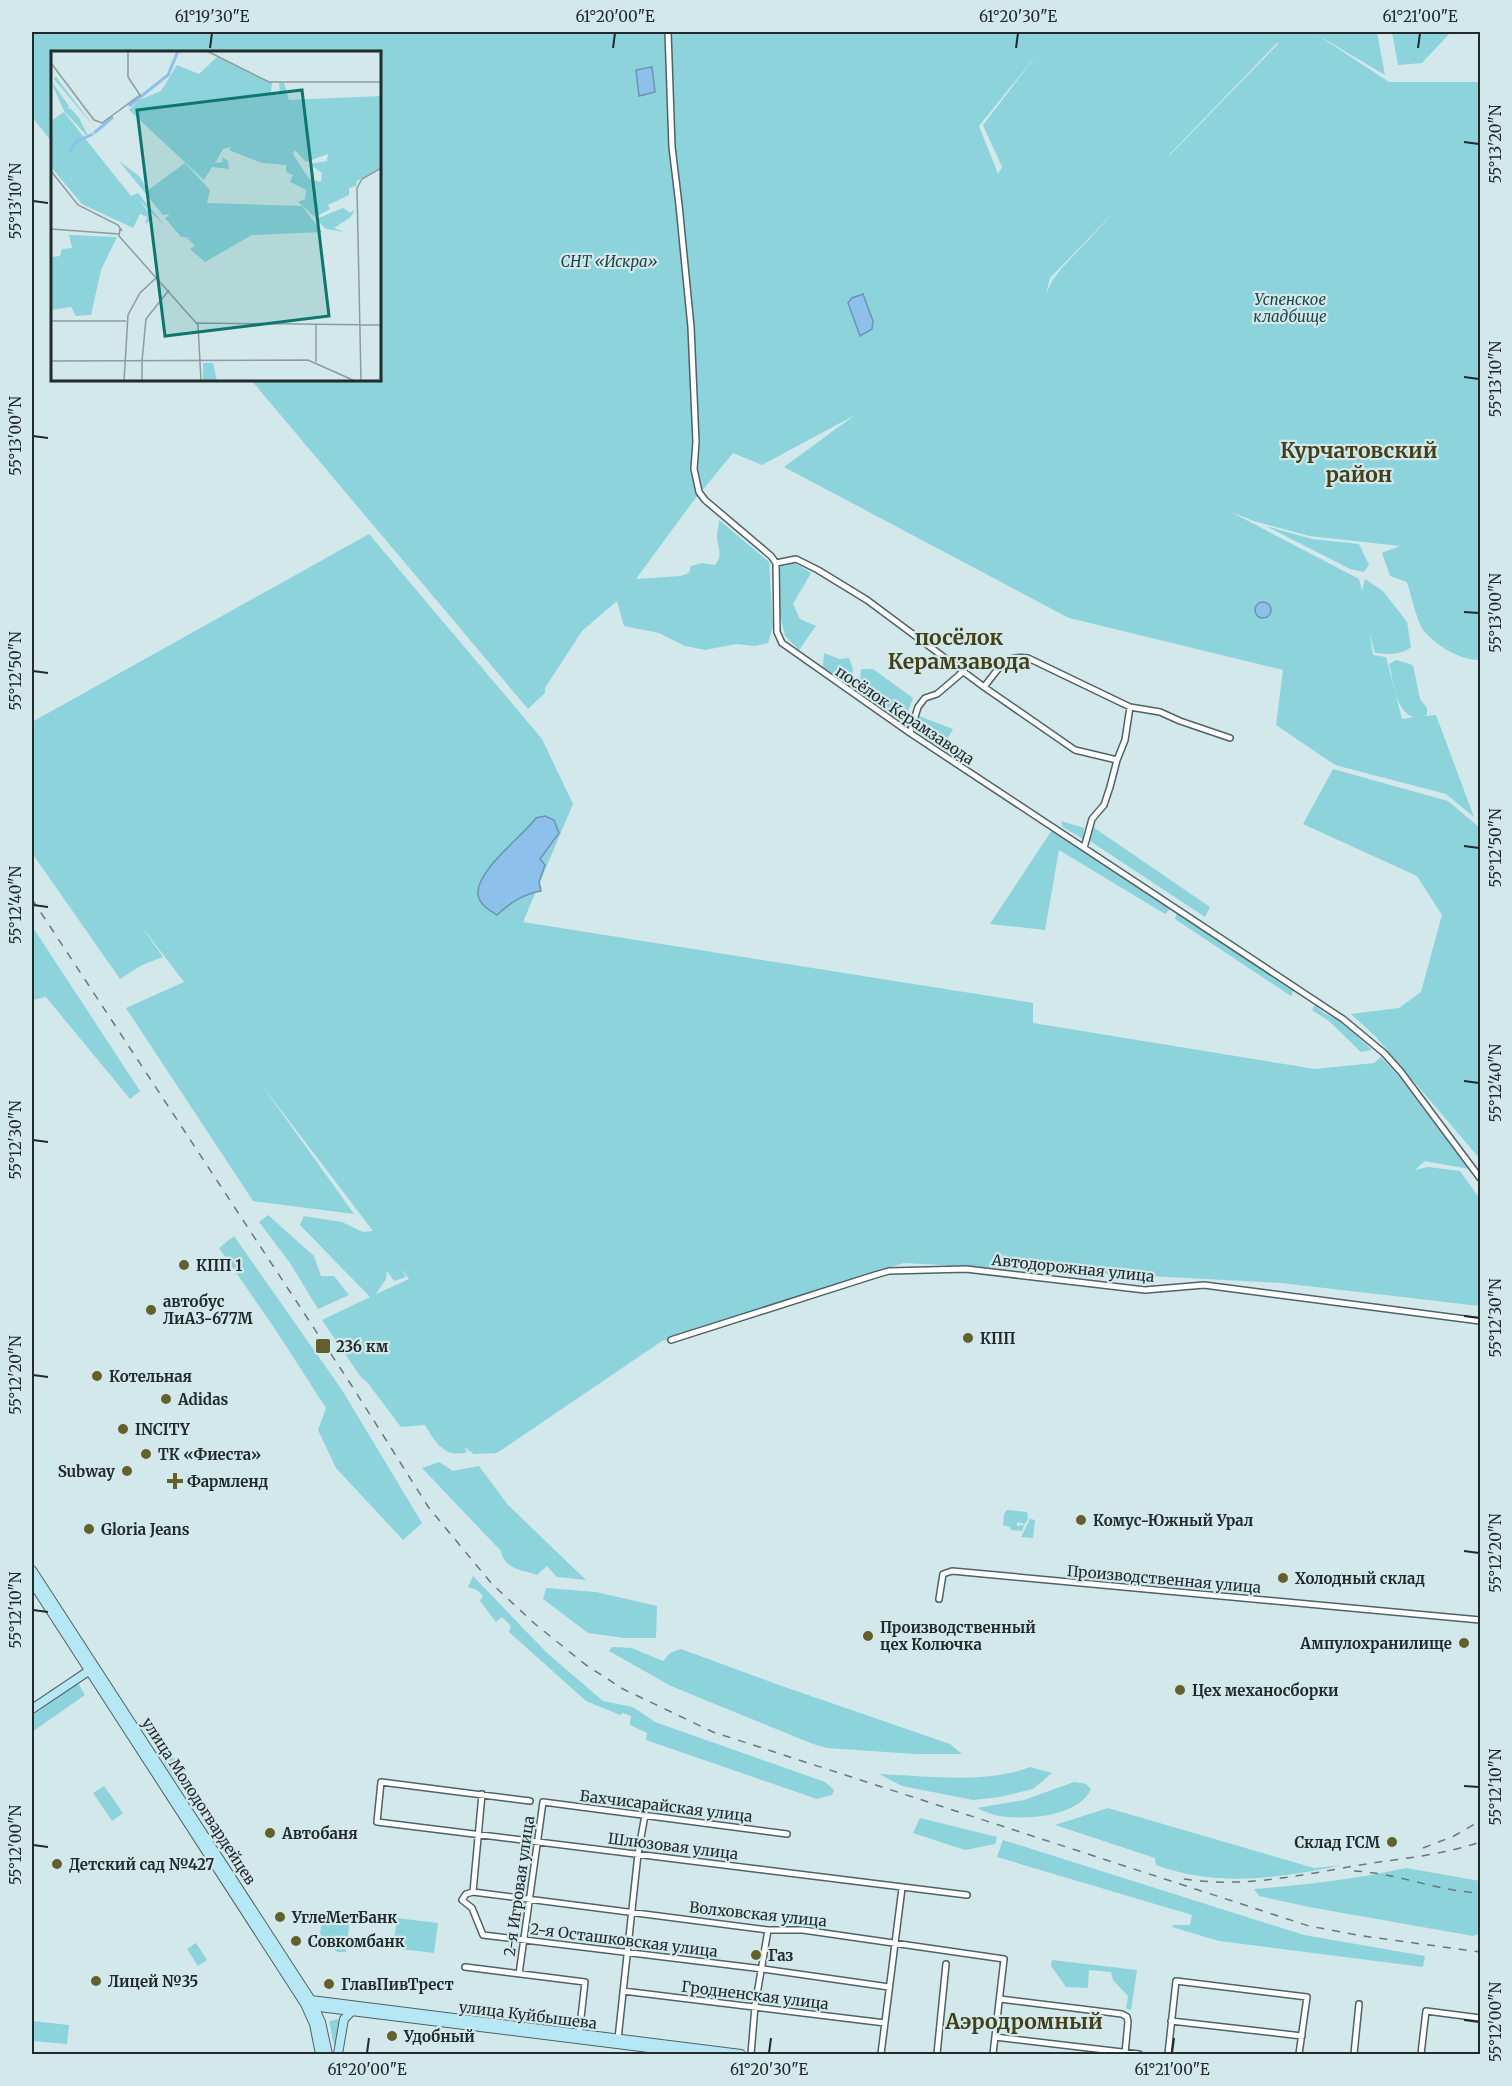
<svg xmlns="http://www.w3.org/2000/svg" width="1512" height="2086" font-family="Merriweather,serif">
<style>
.green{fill:#8cd3dc;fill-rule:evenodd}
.water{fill:#8ec0ec;stroke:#6e93b2;stroke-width:1.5}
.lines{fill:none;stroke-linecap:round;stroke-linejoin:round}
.street-casing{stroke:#4f6265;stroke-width:8}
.secondary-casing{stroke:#4f6265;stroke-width:10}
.street{stroke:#fff;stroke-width:5}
.secondary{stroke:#b6e7f5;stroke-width:8}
.rail{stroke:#697778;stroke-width:1.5;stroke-dasharray:8 8;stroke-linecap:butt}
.ticks{fill:none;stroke:#222a2b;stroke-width:2}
.poi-dot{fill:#63602c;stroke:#d2e8eb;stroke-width:2}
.labels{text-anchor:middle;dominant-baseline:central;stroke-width:4.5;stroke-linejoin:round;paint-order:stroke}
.park-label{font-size:15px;font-style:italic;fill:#1e464a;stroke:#d2e8eb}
.street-label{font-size:15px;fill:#222a2b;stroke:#d2e8eb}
.poi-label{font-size:15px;font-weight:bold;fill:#222a2b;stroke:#d2e8eb;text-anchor:start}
.district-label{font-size:21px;font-weight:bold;fill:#434017;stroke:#d2e8eb}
.inset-river{fill:none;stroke:#8ec0ec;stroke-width:3}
.inset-road{fill:none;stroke:#8c9c9e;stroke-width:1.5}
.view{fill:#0f766e;fill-opacity:0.15;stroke:#0f766e;stroke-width:3}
.inset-edge{fill:none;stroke:#222a2b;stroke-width:3}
.neatline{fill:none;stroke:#222a2b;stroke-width:2}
.ticks-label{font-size:15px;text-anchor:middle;fill:#222a2b}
</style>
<rect width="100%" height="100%" fill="#d2e8eb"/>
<!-- green -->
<path class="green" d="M32,32H1377L1385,75L1316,34L1389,82H1480V660C1460,660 1438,647 1424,631C1417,622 1411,595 1407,582L1390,576L1382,553L1400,546L1309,536L1254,521L1231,512L1359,579L1362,591L1365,579L1383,591L1407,622L1411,647C1400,656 1388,654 1375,653L1370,634L1373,655L1386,657L1402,719L1414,717C1395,712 1394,682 1389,664L1396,660L1413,665L1420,699L1427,708V715L1424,716L1436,715L1474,817L1446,794L1335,765L1276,725L1283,670L1069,618L784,467L855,415L762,465L733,453L691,504L636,579L680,576L689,573L691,566L702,563L715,565C724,554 717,548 717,536C717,531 719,525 719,520L769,562L773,627L768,643L755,646L736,644L705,650L685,646L659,633L624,626L617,601L582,631L545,688V693L528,709L251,380H380V52H52V142L32,117ZM1277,43H1279L1169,156V155ZM1038,53L983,125L1002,167L998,174L979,126ZM1123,203L1061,269L1052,281L1046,294L1050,278Z
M1392,32H1451L1422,63L1398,65Z
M1266,526L1312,539L1359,544L1369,565L1364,572L1350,569Z
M369,534L542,739L573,804L523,922L1033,1003V1023L1315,1069L1374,1063L1381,1057L1396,1073L1469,1169L1425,1161L1415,1170L1428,1167L1460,1171L1480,1199V1306L1281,1283L904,1263L662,1341L497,1453L474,1454L464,1447L467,1452C445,1459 435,1442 425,1425L401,1427L367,1382L360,1376L322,1320L370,1297L300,1225L304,1216L342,1222L363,1232L373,1231L261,1084L354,1214L253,1201L126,1008L184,982L139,923L163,957L142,965L120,979L32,853V722ZM401,1268L409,1279L376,1294L386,1279L387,1271L394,1281L406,1277Z
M795,563L811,573L793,604L800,619L816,626L799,650L785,636L780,614L779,567Z
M824,653L839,659L849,658L853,669L851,684L823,667Z
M861,669H873L913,698L903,724L859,694Z
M919,716L953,729L946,741L974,760L968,766L922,733L917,721Z
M1333,769L1448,801L1480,828V1159L1376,1037L1351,1014L1399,1008L1421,992L1442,915L1417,876L1303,824Z
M1061,821L1084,828L1083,839L1063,827Z
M1093,827L1210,907L1205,917L1090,841Z
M1052,830L1170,909L1165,914L1059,850L1045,930L990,924Z
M1177,912L1294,990L1291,996L1175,919Z
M32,926L140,1091L130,1099L46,997L32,1000Z
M1315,1005L1324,1013L1341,1021L1372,1050L1361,1052L1329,1021L1312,1010Z
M268,1215L314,1256L321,1276H334L349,1295L318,1309L290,1263L259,1222Z
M234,1236L342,1390L422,1523L403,1540L336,1468L318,1430L326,1408L275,1329L219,1248Z
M439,1462L453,1471L479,1466L508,1505L586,1580L557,1577L547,1566L537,1575C522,1570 504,1569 501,1551L422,1468Z
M1007,1510L1027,1512L1028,1519L1025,1524L1017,1522V1526L1024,1525L1022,1531L1011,1530L1010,1527L1003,1525L1004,1514Z
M1030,1519L1035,1520L1033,1538L1021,1537Z
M473,1576L547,1653L603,1701L633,1707L655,1722L825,1782L834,1790L832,1795L817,1799L646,1740L647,1733L630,1725L631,1716L623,1713L620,1715L586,1701L509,1632L511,1626L502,1617L496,1622L480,1601L483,1596L477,1590L468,1587Z
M546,1588L596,1592L657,1606L656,1638H624L588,1633L543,1599Z
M612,1647L632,1648L663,1661L670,1653L681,1649L779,1685L950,1744L962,1754H916L827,1748L813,1744L671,1686L609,1651Z
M78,1683L85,1695L32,1732V1716Z
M170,1757L176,1759L189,1781L179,1785L163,1761Z
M1030,1767L1052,1773L1033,1789L1000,1797L973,1800L902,1786L879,1774C926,1776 985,1784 1030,1767Z
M1074,1782L1086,1784L1091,1789C1078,1817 1027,1820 1000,1816C992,1815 984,1811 977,1808L1024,1800Z
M104,1786L123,1813L112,1821L93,1793Z
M1108,1808L1314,1868L1343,1865C1280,1878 1218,1888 1156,1865L1155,1858L1055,1825Z
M920,1818L997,1837L995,1844L965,1850L913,1833Z
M1003,1840L1304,1935L1425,1956L1423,1967L1219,1941L1172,1927L1173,1925H1190L1192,1915L997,1857Z
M1406,1868L1480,1881V1934L1473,1936L1309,1907L1259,1896L1254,1889C1306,1885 1356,1879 1406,1868Z
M323,1915L350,1918L346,1952H337L320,1934Z
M397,1918L438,1923L434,1953L393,1948Z
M196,1943L207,1960L198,1966L187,1949Z
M1052,1960L1137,1970L1131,2010L1126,2009L1128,1996L1113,1980L1111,1972L1089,1970L1088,1988L1066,1987L1051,1966Z
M340,2019L337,2045L334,2046L329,2021Z
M32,2021L69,2025L67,2044L32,2041Z"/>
<!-- water -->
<path class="water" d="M652,67L655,92L639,96L636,70Z
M863,294L873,321L872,329L860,336L848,303L852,298Z
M1255 610a8 8 0 1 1 16 0a8 8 0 1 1-16 0Z
M545,816L554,820L559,833L540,859L545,865L539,882L541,891C523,894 510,903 497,915C489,910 480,905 478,895C475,871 523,836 536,818Z"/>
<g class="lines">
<!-- street casing -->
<g class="street-casing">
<path id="street" d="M668,32L672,147L679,205L691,327L696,442L694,469L699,492L705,500L771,556L776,563L777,632L782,643L910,733L1343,1019L1384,1053L1401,1072L1480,1178
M776,563L796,559L818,570L867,600L984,687L1075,750L1117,760
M984,687C998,670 1004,654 1028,658L1130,707L1160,712L1180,721L1230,738
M910,733L918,707L925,698L937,694L964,671
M1084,848L1092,819L1104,805L1110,787L1117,760L1125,740L1130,707
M671,1340L875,1275L889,1271L966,1269L1145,1290L1204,1285L1480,1321
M939,1599L943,1574L952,1571L1480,1620
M530,1801L381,1782L377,1822L967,1895
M473,1892L768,1930H803L1004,1959L993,2054
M473,1892L466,1894L462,1900L472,1908L483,1935L763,1969L889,1987
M473,1892L482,1794
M465,1967L585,1982L579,2035
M519,1974L543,1802L787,1834
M623,1991L885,2023
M1000,1999L1122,2014L1127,2017L1128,2022L1125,2053
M1171,2021L1302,2036
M995,2037L1139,2054
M618,2039L638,1854L645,1815
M751,2054L755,2006L768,1930
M881,2054L902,1888
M937,2054L946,1964
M1168,2054L1176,1981L1307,1997L1299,2054
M1354,2054L1359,2004
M1421,2054L1426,2011L1480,2018"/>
</g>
<!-- secondary casing -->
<g class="secondary-casing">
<path id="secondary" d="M32,1570L311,2000L321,2022L328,2054
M32,1582L305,2004L314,2024L320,2054
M32,1709L93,1668
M311,2000L741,2054
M311,2006L697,2054
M338,2054L344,2019L350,2013"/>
</g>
<!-- street -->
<use href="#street" class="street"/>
<!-- secondary -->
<use href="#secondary" class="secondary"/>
<!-- rail -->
<path class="rail" d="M32,899L350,1383L429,1508L492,1584L535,1624L586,1665L623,1689L713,1732L1309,1926L1363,1936L1480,1952
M1423,1848L1454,1836L1480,1821
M1354,1871C1397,1873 1437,1891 1480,1893
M1184,1879C1247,1889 1310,1873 1372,1863C1408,1858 1446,1854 1480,1842"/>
</g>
<!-- ticks -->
<path class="ticks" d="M210,48L212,33M613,48L615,33M1016,48L1018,33M1418,48L1420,33M1464,142L1479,144M33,201L48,203M1464,377L1479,379M33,436L48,438M1464,612L1479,613M33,671L48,673M1464,846L1479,848M33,905L48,907M1464,1081L1479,1083M33,1140L48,1142M1464,1316L1479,1318M33,1375L48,1377M1464,1551L1479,1553M33,1610L48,1612M1464,1786L1479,1787M33,1845L48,1847M1464,2020L1479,2022M367,2053L369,2038M769,2053L771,2038M1172,2053L1174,2038"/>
<!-- markers -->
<g class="poi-dot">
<circle cx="184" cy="1265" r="6"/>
<circle cx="151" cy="1310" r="6"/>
<circle cx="968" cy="1338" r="6"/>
<rect x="315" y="1338" width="16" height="16" rx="3"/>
<circle cx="97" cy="1376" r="6"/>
<circle cx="166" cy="1399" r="6"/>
<circle cx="123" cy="1429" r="6"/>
<circle cx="146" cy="1454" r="6"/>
<circle cx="127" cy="1471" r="6"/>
<path d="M172 1472h6v6h6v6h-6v6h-6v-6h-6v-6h6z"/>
<circle cx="1081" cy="1520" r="6"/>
<circle cx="89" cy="1529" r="6"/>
<circle cx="1283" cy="1578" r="6"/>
<circle cx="868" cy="1636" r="6"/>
<circle cx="1464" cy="1643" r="6"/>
<circle cx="1180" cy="1690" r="6"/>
<circle cx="270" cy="1833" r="6"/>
<circle cx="1392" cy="1842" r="6"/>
<circle cx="57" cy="1864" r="6"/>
<circle cx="280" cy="1917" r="6"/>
<circle cx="296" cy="1941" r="6"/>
<circle cx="756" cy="1955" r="6"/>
<circle cx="96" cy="1981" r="6"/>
<circle cx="329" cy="1984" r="6"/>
<circle cx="392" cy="2036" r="6"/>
</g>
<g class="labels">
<!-- park labels -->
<g class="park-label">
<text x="609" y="261">СНТ «Искра»</text>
<text x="1290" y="299">Успенское<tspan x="1290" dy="17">кладбище</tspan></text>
</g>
<!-- street labels -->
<g class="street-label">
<text transform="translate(905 715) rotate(34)">посёлок Керамзавода</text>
<text transform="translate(1073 1268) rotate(6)">Автодорожная улица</text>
<text transform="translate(1164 1579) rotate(5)">Производственная улица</text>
<text transform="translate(199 1801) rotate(57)">улица Молодогвардейцев</text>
<text transform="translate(666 1806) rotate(7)">Бахчисарайская улица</text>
<text transform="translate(673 1846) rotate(7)">Шлюзовая улица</text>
<text transform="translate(519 1886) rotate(-82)">2-я Игровая улица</text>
<text transform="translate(758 1914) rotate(6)">Волховская улица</text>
<text transform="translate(624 1940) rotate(7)">2-я Осташковская улица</text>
<text transform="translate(755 1995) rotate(7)">Гродненская улица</text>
<text transform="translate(528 2015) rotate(7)">улица Куйбышева</text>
</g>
<!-- poi labels -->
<g class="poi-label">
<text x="196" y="1265">КПП 1</text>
<text x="163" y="1301">автобус<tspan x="163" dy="17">ЛиАЗ-677М</tspan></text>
<text x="980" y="1338">КПП</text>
<text x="336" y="1346">236 км</text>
<text x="109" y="1376">Котельная</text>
<text x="178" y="1399">Adidas</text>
<text x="135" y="1429">INCITY</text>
<text x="158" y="1454">ТК «Фиеста»</text>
<text x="115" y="1471" text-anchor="end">Subway</text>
<text x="187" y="1481">Фармленд</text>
<text x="1093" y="1520">Комус-Южный Урал</text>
<text x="101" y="1529">Gloria Jeans</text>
<text x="1295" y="1578">Холодный склад</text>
<text x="880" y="1627">Производственный<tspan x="880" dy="17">цех Колючка</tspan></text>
<text x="1452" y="1643" text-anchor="end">Ампулохранилище</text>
<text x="1192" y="1690">Цех механосборки</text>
<text x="282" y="1833">Автобаня</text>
<text x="1380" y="1842" text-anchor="end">Склад ГСМ</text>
<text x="69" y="1864">Детский сад №427</text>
<text x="292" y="1917">УглеМетБанк</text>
<text x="308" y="1941">Совкомбанк</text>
<text x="768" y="1955">Газ</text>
<text x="108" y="1981">Лицей №35</text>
<text x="341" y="1984">ГлавПивТрест</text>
<text x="404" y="2036">Удобный</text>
</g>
<!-- district labels -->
<g class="district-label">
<text x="1359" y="450">Курчатовский<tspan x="1359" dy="24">район</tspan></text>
<text x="959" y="637">посёлок<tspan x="959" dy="24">Керамзавода</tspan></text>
<text x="1024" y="2021">Аэродромный</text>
</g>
</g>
<!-- overview -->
<g transform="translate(51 51)">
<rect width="330" height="330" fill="#d2e8eb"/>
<path d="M166,6L221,32L220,41L225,44L229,43L228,32H233L238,49L330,45V116L306,130L305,135L298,137V144L277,154L279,158L264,166L247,151L254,148L255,139L239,131L242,124L235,121V114L211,112L178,99L180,96L172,98L164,112L172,111L171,106L177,110L178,118L161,116L153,129L78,59L88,49L110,40L126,14L148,23ZM244,99L255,111L277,103L276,110L259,113L271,122L270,131L258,128L242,103ZM5,26L45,78L3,28ZM0,30L18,55L16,58L19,57L28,67L38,87L13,60ZM13,61L80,145L87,142L115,176L88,149L102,167L94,173L96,166L89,163L82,177L31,153L0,116V70ZM68,110L88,125L97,139L134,112L159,139L156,152L251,155L271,181L201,184L154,211L139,198L144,195L136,187H143L130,186L114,167L119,163L112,164ZM292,157L299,162L304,158L300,166L283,177L293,181L275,178L265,168ZM18,184L66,186L50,219L40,264L25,265L20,256L0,259V206L9,205L11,198L21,197ZM152,312H162L166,330H152Z" fill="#8cd3dc" fill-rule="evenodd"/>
<path class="inset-river" d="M78,55L117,24L127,0M43,82L62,66M18,101L25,91L42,83"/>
<path class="inset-road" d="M156,0L218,31H330M0,12L43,69L51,72L89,44L77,26V0M0,120L27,154L67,174L71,180M69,177L68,185L147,274L150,330M0,178L68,183M0,270H75M146,272L330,274M265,273V311M0,310L257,309L304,330M91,310L95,268L118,239M91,310V330M73,330L77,264L89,242L106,226M310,330L306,137L311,128L330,117"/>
<path class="view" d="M251,39L278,265L114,285L86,59Z"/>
<rect width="330" height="330" class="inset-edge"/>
</g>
<!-- border -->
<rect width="1512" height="2086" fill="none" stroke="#d2e8eb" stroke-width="66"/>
<rect x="33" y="33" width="1446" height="2020" class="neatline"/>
<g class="ticks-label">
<text x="212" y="22">61°19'30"E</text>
<text x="615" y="22">61°20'00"E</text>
<text x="1018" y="22">61°20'30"E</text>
<text x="1420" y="22">61°21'00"E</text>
<text transform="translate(1496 144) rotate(-90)" y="5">55°13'20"N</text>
<text transform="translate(16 201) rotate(-90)" y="5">55°13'10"N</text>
<text transform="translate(1496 379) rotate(-90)" y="5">55°13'10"N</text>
<text transform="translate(16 436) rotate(-90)" y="5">55°13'00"N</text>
<text transform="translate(1496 613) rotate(-90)" y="5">55°13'00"N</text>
<text transform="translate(16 671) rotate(-90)" y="5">55°12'50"N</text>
<text transform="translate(1496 848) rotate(-90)" y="5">55°12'50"N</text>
<text transform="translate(16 905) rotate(-90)" y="5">55°12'40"N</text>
<text transform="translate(1496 1083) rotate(-90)" y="5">55°12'40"N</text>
<text transform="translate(16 1140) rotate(-90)" y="5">55°12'30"N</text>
<text transform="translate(1496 1318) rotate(-90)" y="5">55°12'30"N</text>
<text transform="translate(16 1375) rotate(-90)" y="5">55°12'20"N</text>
<text transform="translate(1496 1553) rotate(-90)" y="5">55°12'20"N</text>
<text transform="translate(16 1610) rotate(-90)" y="5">55°12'10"N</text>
<text transform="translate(1496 1787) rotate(-90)" y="5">55°12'10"N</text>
<text transform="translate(16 1845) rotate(-90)" y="5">55°12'00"N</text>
<text transform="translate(1496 2022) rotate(-90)" y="5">55°12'00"N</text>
<text x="367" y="2075">61°20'00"E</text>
<text x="769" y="2075">61°20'30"E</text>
<text x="1172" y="2075">61°21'00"E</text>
</g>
</svg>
